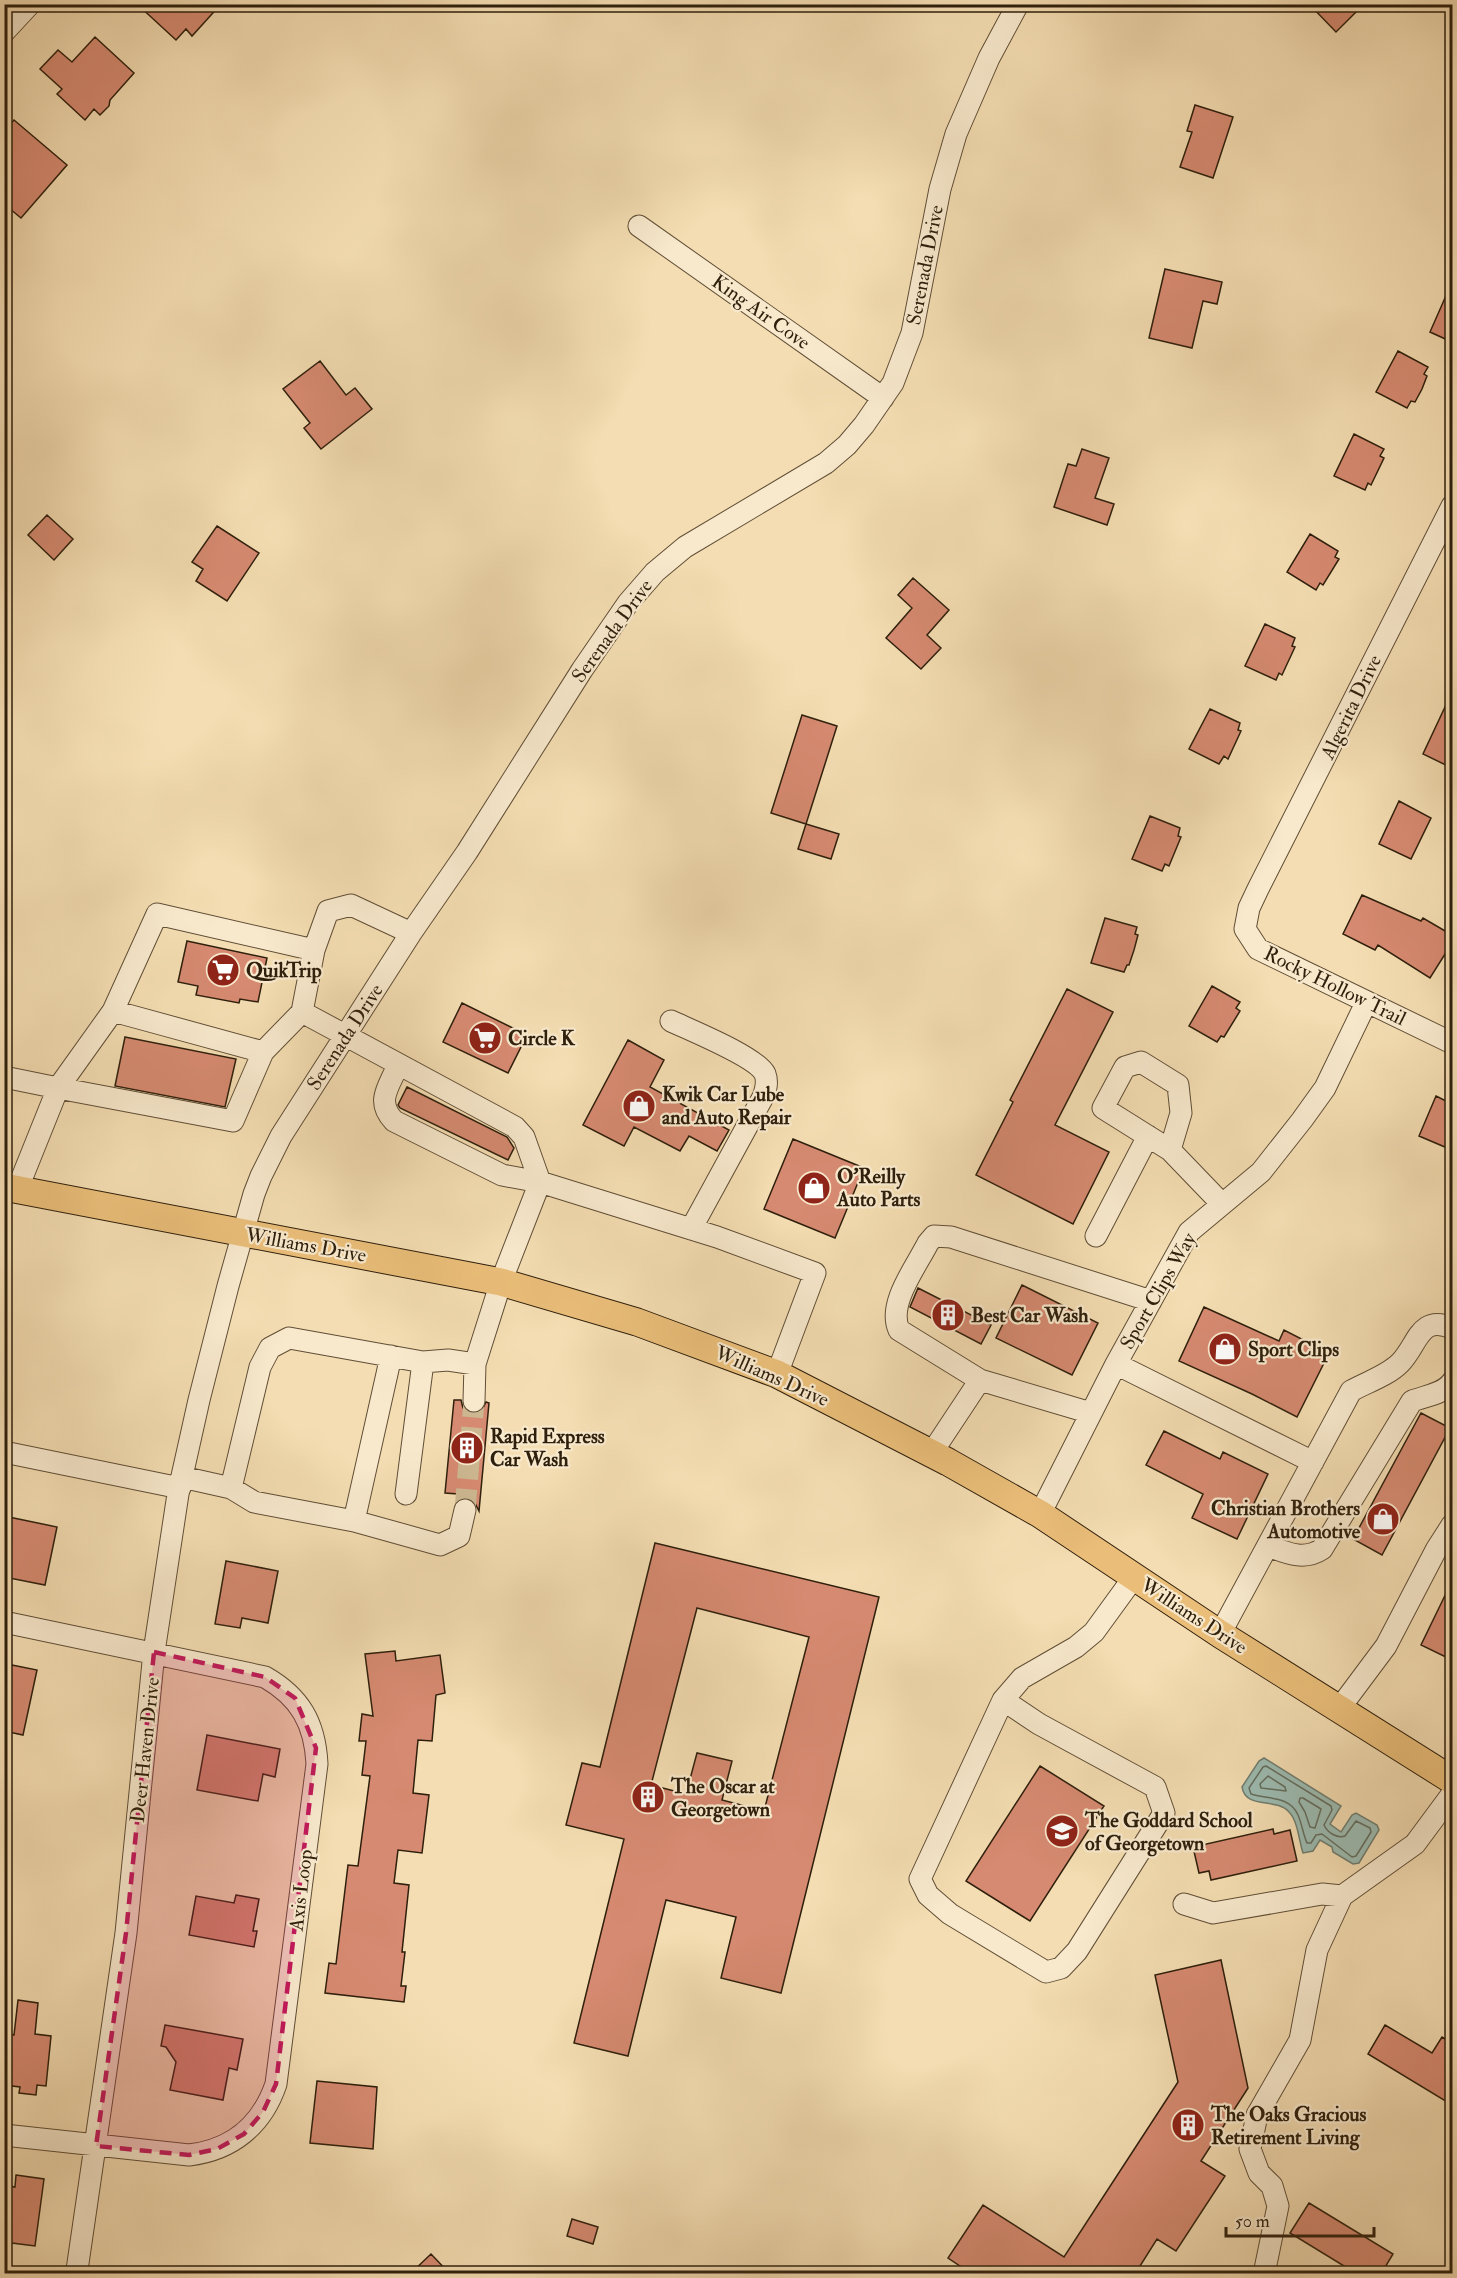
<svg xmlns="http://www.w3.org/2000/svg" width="1457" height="2278" font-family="'IM FELL Double Pica',serif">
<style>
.water{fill:#9cbbb1;stroke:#707d6f;stroke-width:1.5}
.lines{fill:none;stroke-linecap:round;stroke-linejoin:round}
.shore{stroke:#656d5e;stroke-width:1.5}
.building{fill:#d68a71;stroke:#2e1f0c;stroke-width:1.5;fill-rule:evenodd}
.minor-tunnel{stroke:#ccb791;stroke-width:21;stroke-dasharray:21 10;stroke-linecap:butt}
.minor-casing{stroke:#604e36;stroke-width:23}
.major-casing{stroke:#2e1f0c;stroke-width:29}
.minor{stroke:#f8e9cd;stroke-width:21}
.major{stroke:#eabe79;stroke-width:27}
.marked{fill:#c2185b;fill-opacity:0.2;stroke:#c2185b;stroke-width:4.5;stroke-dasharray:12 8;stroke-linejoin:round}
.labels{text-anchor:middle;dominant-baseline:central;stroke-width:4.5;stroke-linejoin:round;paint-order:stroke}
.street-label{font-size:20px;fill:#2e1f0c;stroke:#f8e9cd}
.poi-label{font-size:20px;font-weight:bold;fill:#2e1f0c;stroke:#f8e9cd;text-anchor:start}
</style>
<rect width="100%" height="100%" fill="#f4ddb2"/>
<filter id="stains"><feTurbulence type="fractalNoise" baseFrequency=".00333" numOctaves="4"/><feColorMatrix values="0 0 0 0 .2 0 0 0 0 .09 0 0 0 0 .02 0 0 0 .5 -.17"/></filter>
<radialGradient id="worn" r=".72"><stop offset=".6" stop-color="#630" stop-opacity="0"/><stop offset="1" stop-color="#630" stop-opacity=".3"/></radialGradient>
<!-- water -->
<path class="water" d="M1264,1758L1341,1806L1330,1824L1341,1832L1352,1815L1356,1813L1377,1825L1379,1830L1359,1863L1353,1864L1333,1852L1332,1847L1320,1840L1313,1851L1303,1853C1299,1841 1298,1821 1289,1812C1276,1797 1246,1810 1242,1787L1259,1761Z"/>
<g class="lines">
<!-- shore -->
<path class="shore" d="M1266,1766L1331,1806L1332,1810L1324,1825C1327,1832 1337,1839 1345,1836L1356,1821L1370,1828L1371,1832L1356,1856L1352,1857L1322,1834L1316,1835L1311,1843H1307C1303,1834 1302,1824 1298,1815C1290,1796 1267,1799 1251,1794L1249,1788L1263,1767Z
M1268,1776L1285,1787L1286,1791L1261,1788L1260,1784Z
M1300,1798H1303L1321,1809L1315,1828L1310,1827L1305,1812L1299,1802Z"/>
</g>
<!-- building -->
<path class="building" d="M137,4H221L192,36L186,29L176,40Z
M1309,4H1364L1336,32Z
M95,37L134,73L110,100L109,106L100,115L94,109L85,120L57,94L62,89L40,69L58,50L72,62Z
M1195,105L1233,117L1213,178L1180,167L1192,132L1187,131Z
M14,120L67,165L21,218L4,204V131Z
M1165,269L1222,282L1217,304L1203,301L1192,348L1149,338Z
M1452,282V342L1430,332Z
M1398,351L1428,367L1424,374L1427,376L1422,389L1415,402L1411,401L1407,408L1376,392Z
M320,361L346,395L355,388L372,409L321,449L304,428L310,423L283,389Z
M1354,434L1384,449L1380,456L1384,458L1371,485L1368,483L1365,490L1334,476Z
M1082,449L1109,458L1095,498L1114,504L1107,525L1054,507L1068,464L1076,466Z
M47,515L73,539L54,560L28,535Z
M217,526L259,553L227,601L196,581L203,569L192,562Z
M1310,534L1338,551L1335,557L1339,559L1323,585L1320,583L1316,590L1287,572Z
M913,578L949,610L927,635L941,648L921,669L886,638L912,608L898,595Z
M1265,624L1295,638L1292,646L1295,647L1288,662L1282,675L1279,673L1276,680L1245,666Z
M1452,692V768L1423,754Z
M1210,709L1240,723L1238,730L1241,731L1228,759L1224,756L1219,764L1189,749Z
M802,715L837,726L806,824L771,813Z
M1399,801L1431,818L1411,859L1379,844Z
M1150,816L1180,828L1178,836L1181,837L1169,866L1165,864L1162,871L1132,859Z
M806,824L839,834L831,859L798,849Z
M1362,895L1421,921L1423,918L1452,935V943L1430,978L1378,945L1375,950L1343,934Z
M1105,918L1137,927L1135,934L1138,935L1134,950L1129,965H1127L1124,972L1091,963Z
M187,941L267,958L258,1002L240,999L239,1003L196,995L198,986L178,982Z
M1212,986L1240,1002L1236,1008L1240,1011L1224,1037L1221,1036L1217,1042L1189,1026Z
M1067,989L1113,1012L1055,1125L1109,1152L1073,1224L976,1175L1013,1102L1010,1100Z
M462,1003L527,1035L508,1073L443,1042Z
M125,1037L236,1059L225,1107L115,1086Z
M628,1040L664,1060L650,1087L729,1130L717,1151L689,1136L680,1151L634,1127L624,1146L583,1125Z
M407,1087L507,1137L514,1148L508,1160L400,1108L398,1105Z
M1436,1096L1452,1104V1150L1419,1136Z
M793,1139L864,1168L835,1238L764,1209Z
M1022,1285L1098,1323L1072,1375L996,1338Z
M918,1288L991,1325L981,1344L910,1307Z
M1204,1307L1279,1341L1284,1330L1329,1353L1297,1417L1252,1394L1179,1361Z
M454,1400H461L463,1408L473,1414L481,1412L486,1402L489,1403L479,1511L474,1501L468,1498L457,1500L458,1494L445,1493Z
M1421,1413L1450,1428L1382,1555L1353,1539Z
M1164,1431L1220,1459L1223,1452L1268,1474L1237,1539L1192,1518L1203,1494L1146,1465Z
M4,1516L57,1527L45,1585L4,1577Z
M655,1543L879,1597L781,1993L721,1978L736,1917L666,1900L628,2056L574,2043L624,1839L566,1825L582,1763L600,1767ZM697,1608L809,1637L764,1811L722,1800L732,1761L697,1753L686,1794L651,1785Z
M226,1561L278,1571L268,1623L242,1618L240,1628L215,1624Z
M1452,1581V1660L1421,1645Z
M395,1651L396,1661L440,1655L445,1693L436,1695L432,1741L418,1740L413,1793L429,1795L422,1853L398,1850L394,1883L409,1885L402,1952H405L401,1986H406L404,2002L325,1993L329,1963L336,1964L348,1865L358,1866L370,1776L362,1775L366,1741H359L362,1714L373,1716L365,1654Z
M12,1665L37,1670L23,1735L4,1731V1673L9,1674Z
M207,1735L280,1749L275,1777L263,1774L258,1801L197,1790Z
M1040,1766L1104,1806L1030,1921L966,1881Z
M1273,1829L1274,1834L1290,1830L1297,1861L1211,1880L1209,1871L1199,1873L1193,1847Z
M236,1895L259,1899L253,1931H257L254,1947L189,1935L196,1896L234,1903Z
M1221,1960L1248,2088L1201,2161L1225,2176L1176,2251L1157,2239L1135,2274H972L948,2258L983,2205L1064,2257L1178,2082L1155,1975Z
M18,2000L38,2003L35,2034L51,2036L46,2086L37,2085L36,2095L19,2093L20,2087L4,2085V2034L14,2035Z
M165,2025L243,2039L237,2070L229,2068L223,2100L170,2090L176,2062L166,2047L161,2046Z
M1385,2025L1432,2053L1442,2037L1452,2043V2105L1368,2054Z
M317,2081L377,2087L373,2149L310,2143Z
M16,2175L44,2179L35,2246L4,2242V2185L15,2187Z
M1309,2203L1393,2254L1381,2274H1357L1290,2233Z
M572,2219L598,2227L593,2244L567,2236Z
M431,2254L450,2274H410Z"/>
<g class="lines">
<!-- minor-tunnel -->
<path class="minor-tunnel" d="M465,1510L474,1401"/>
<!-- minor casing -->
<g class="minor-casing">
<path id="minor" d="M4,32L30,4
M639,226L883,398
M1452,506L1258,889L1249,908L1245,929L1258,949L1452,1043
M113,1011L157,914L314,950L328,911L351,905L411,933
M302,1012L314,950
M671,1021C690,1030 757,1057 765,1074C768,1082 766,1089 763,1097L691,1229
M398,1065C389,1087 375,1101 394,1121L502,1175L540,1182L717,1237L815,1273L777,1374
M4,1077L58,1088L113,1011L263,1052L302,1012L515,1127L524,1137L540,1182L501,1282L475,1364L448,1360L423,1362L289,1338L270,1348L260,1367L231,1488
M1170,1150L1103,1108L1125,1067L1141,1062L1178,1085L1181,1113L1170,1150L1222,1204
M17,1190L58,1088L233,1121L263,1052
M1096,1236L1148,1136
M1116,1364L1313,1462
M980,1380L1091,1413
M474,1401L475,1364
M4,1452L180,1488
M931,1454L980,1380L899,1330C887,1304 916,1267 928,1243L934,1236L951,1237L1151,1301
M182,1477L231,1488L254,1502L354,1521L440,1545L459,1536L465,1510
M406,1494L423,1362
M1040,1514L1116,1364L1189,1232L1261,1172L1302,1120L1325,1088L1366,1003
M354,1521L391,1356
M1268,1546C1287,1553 1304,1561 1322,1549L1412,1401C1425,1396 1444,1394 1452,1382
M4,1622L265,1677C300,1697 315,1723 317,1764L276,2084C262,2125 232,2150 189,2155L4,2135
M1220,1634L1351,1391C1367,1382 1387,1376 1400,1363C1418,1345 1419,1314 1452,1328
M1003,1700L1039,1724L1155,1787L1164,1813L1077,1951L1061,1968L1046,1972L950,1914L928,1895L920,1879L1003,1700L1022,1678L1076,1647L1094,1632L1134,1577
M1339,1709L1386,1646L1436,1550L1452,1525
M1184,1904L1213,1913L1322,1894L1342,1896
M77,2270L126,1933L154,1652L178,1494L199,1400L228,1286L254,1194L261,1176L281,1136L411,933L467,852L582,670L628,603L655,572L685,547L826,463L847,445L864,425L893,383L912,333L940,189L956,134L989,58L1018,4
M1264,2274L1278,2206L1272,2186L1259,2173L1250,2149L1257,2115L1300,2040L1317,1950L1342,1896L1415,1844L1452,1794"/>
</g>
<!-- major casing -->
<g class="major-casing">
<path id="major" d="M4,1187L501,1282L637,1322L777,1374L948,1462L1040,1514L1220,1634L1452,1780"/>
</g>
<!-- minor -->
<use href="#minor" class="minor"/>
<!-- major -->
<use href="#major" class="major"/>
</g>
<!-- marked area -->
<path class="marked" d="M154,1652L265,1677L295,1698L316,1748L276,2084L263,2112L244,2134L217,2149L189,2155L96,2146L126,1933Z"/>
<!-- icons -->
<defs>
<g id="supermarket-disc" transform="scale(1.725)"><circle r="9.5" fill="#8f2418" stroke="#f8e9cd"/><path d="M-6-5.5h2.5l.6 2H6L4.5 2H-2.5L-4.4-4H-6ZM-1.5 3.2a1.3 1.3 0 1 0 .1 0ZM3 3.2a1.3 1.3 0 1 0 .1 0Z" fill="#fff"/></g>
<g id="shop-disc" transform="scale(1.725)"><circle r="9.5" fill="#8f2418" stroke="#f8e9cd"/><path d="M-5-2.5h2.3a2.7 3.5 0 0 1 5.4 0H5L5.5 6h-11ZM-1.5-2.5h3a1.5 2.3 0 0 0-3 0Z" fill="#fff"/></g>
<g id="building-disc" transform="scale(1.725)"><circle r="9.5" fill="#8f2418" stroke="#f8e9cd"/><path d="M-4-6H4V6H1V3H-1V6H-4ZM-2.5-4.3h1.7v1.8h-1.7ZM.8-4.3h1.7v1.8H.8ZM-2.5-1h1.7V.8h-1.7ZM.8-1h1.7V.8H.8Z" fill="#fff"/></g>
<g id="school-disc" transform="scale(1.725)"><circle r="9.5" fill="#8f2418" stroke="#f8e9cd"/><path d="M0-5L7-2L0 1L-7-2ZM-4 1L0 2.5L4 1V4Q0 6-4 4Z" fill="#fff"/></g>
</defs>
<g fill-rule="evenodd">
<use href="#supermarket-disc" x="223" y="970"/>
<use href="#supermarket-disc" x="485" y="1038"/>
<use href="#shop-disc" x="639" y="1106"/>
<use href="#shop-disc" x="814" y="1188"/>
<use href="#building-disc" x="948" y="1315"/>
<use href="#shop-disc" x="1225" y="1349"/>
<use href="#building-disc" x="467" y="1448"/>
<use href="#shop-disc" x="1383" y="1519"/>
<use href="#building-disc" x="648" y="1797"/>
<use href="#school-disc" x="1062" y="1831"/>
<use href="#building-disc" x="1188" y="2125"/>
</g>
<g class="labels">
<!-- street labels -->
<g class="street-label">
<text transform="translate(925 265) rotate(-79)">Serenada Drive</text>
<text transform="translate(761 312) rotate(35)">King Air Cove</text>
<text transform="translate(612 631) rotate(-54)">Serenada Drive</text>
<text transform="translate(1351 707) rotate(-64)">Algerita Drive</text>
<text transform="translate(1335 986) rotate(26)">Rocky Hollow Trail</text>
<text transform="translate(345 1037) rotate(-57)">Serenada Drive</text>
<text transform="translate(306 1245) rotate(10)">Williams Drive</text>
<text transform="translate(1158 1291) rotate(-60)">Sport Clips Way</text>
<text transform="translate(772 1376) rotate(24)">Williams Drive</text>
<text transform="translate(1194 1616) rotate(33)">Williams Drive</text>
<text transform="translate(145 1750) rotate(-84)">Deer Haven Drive</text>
<text transform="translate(301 1890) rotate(-83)">Axis Loop</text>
</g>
<!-- poi labels -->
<g class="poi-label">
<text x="246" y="970">QuikTrip</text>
<text x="508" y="1038">Circle K</text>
<text x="662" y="1094">Kwik Car Lube<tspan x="662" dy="23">and Auto Repair</tspan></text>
<text x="837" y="1176">O'Reilly<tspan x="837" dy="23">Auto Parts</tspan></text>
<text x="971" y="1315">Best Car Wash</text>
<text x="1248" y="1349">Sport Clips</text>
<text x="490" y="1436">Rapid Express<tspan x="490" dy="23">Car Wash</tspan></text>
<text x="1360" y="1508" text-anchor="end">Christian Brothers<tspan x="1360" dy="23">Automotive</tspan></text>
<text x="671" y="1786">The Oscar at<tspan x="671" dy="23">Georgetown</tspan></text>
<text x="1085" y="1820">The Goddard School<tspan x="1085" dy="23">of Georgetown</tspan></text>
<text x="1211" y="2114">The Oaks Gracious<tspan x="1211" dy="23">Retirement Living</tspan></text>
</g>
</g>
<!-- margin -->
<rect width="1457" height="2278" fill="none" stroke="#f4ddb2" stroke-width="24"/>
<rect x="6" y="6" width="1445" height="2266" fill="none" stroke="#2e1f0c" stroke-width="3"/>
<rect x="12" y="12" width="1433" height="2254" fill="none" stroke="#2e1f0c" stroke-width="1.5"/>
<!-- scale -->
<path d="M1226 2227v9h148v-9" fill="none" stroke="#2e1f0c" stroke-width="3"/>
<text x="1235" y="2227" font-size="18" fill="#2e1f0c" stroke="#f8e9cd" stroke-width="4.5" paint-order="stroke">50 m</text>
<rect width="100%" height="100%" filter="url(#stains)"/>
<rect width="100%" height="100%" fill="url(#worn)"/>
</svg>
